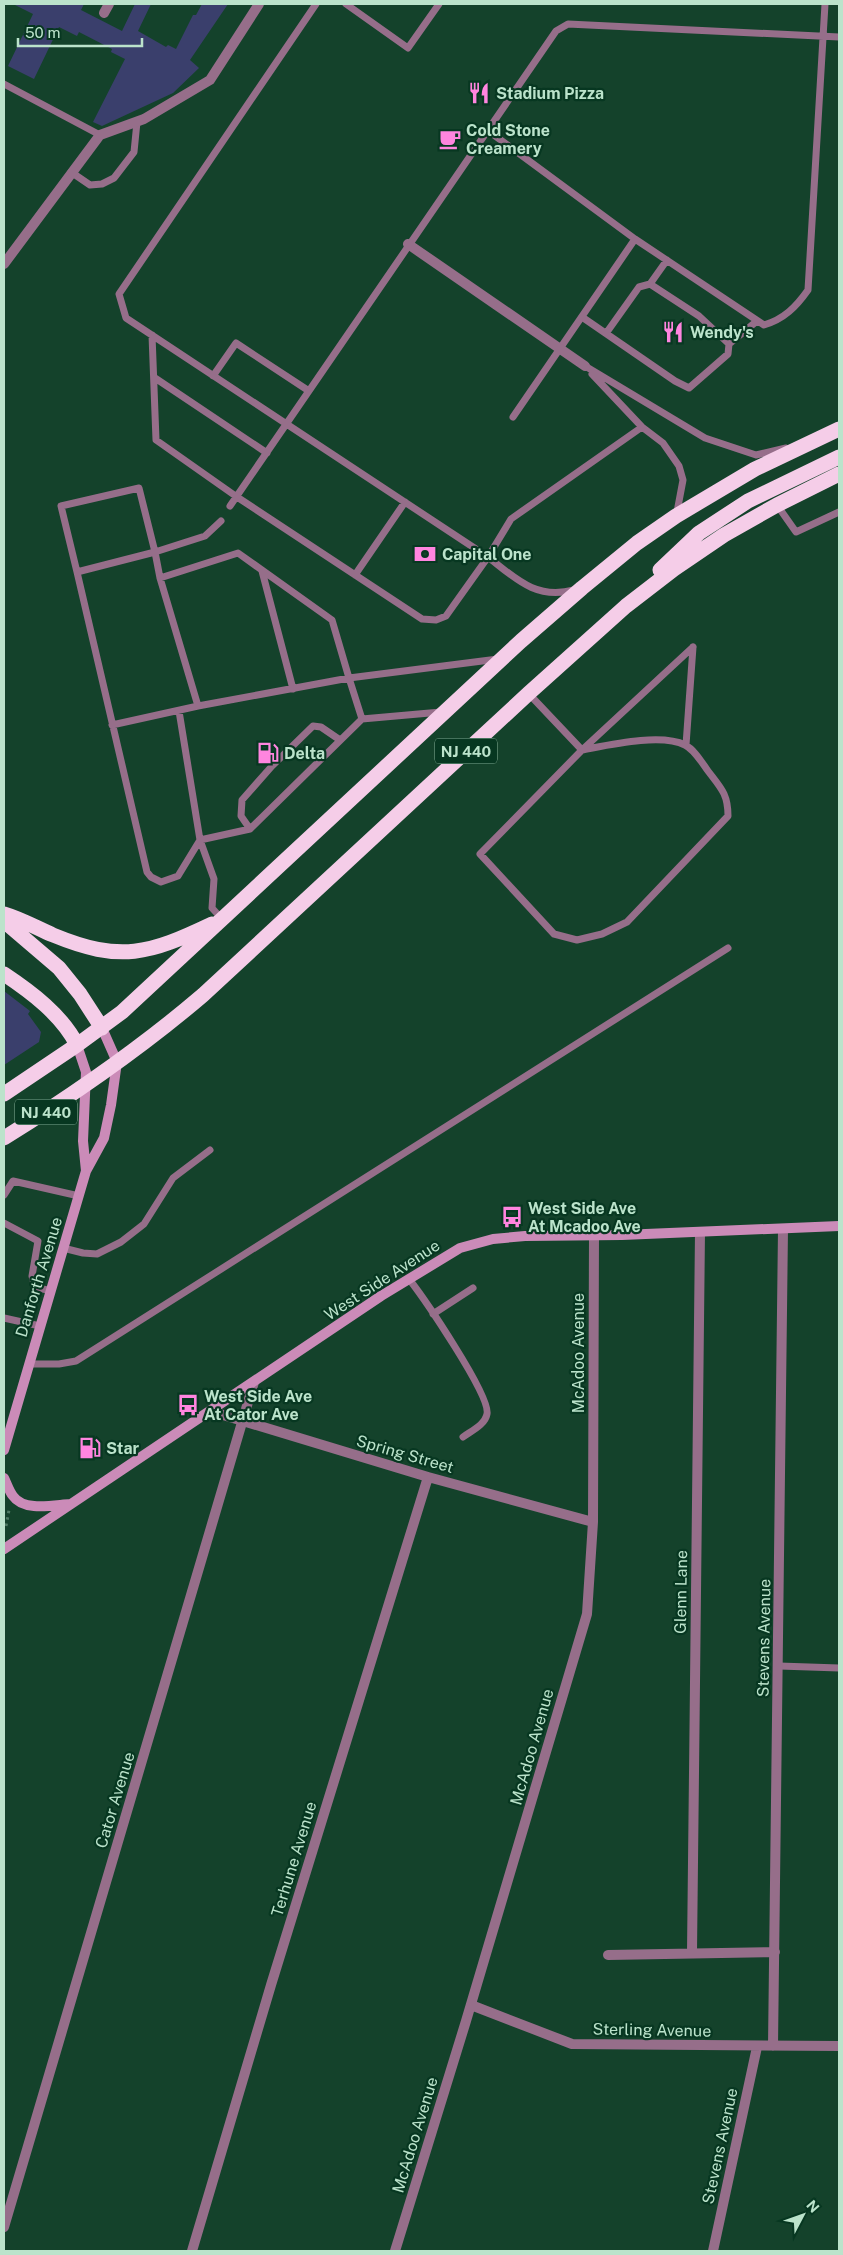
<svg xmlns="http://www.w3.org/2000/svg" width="843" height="2255" font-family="'Public Sans',sans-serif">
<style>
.green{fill:#3a3f6c}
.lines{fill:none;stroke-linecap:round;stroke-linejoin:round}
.path{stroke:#4e7a63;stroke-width:3;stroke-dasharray:2.5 4;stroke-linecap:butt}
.lane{stroke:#966e8a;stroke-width:7}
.street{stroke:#966e8a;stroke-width:10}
.secondary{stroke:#cb8bb8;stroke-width:10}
.highway{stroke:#f5cde8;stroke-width:15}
.labels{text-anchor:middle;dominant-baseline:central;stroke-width:4.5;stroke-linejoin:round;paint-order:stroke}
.shield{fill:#073721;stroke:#85af98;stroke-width:1}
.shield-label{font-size:15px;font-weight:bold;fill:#bbe3cb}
.poi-label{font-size:16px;font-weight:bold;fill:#bbe3cb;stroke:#073721;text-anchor:start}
.street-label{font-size:16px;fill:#bbe3cb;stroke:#073721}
</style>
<rect width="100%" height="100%" fill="#14422b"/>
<!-- green -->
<path class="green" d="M13,4H84L81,10L122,31L135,4H151L138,31L166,47L168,45L176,49L193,15H196L202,4H228L190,60L199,68L173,93L102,126L93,122L125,59L111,52L112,49L79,32L77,36L59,27L34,79L8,66L33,14Z
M4,991L30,1011L28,1014L41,1032L39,1042L4,1065Z"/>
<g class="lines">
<!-- path -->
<path class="path" d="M6,1526L9,1510"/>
<!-- lane -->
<path class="lane" d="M316,4L119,294L126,318L488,557C516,579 536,600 574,590
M346,4L408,48L439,4
M4,84L100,135
M487,130L635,239L513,417
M71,172L90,185L102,184L114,178L134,152L137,122
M635,239L764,325C784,319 796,307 808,290L825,4
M667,260L650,284L699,316L729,344
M582,317L675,381L689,388L728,354L729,344L757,321
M607,332L639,287L650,284
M152,335L156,440L237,497L422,619L436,620L446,616L488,557L511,519L642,427
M585,366L705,438L756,455L786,448
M592,374L642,427L663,443L679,466L683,480L677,512
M213,376L236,343L309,391
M155,378L267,453
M777,505L796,532L839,512
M230,506L556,31L568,24L839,37
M262,571L293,689
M77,572L61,506L139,488L155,552L77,572L147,872L151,877L161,882L178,876L200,840L250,829L362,719L349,678L498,659
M355,575L405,502
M160,578L238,553L332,620L349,678L198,706L160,578L155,552L205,536L221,521
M529,694L582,750C609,745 661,733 685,745C695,750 702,763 708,771C721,788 728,794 728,816L627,922L602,934L577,940L554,934L480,854L582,750L693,647
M179,711L200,840L214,879L212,908L222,919
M362,719L441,712
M112,725L198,706
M686,745L693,647
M250,829L241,816L242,800L272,766L313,726L321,727L340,740
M4,1195L13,1181L79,1196
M4,1223L38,1241L32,1276L35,1287L51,1291
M63,1248L83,1253L97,1254L121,1242L144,1224L173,1178L210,1150
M409,1279C423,1297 491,1396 487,1414C485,1425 471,1431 463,1437
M433,1314L473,1288
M4,1318L40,1326
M29,1364H59L76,1361L728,948
M779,1666L839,1668"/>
<!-- street -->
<path class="street" d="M104,13L109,4
M408,244L585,366
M4,264L100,135L144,119L210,80L259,4
M210,1411L428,1477L593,1522
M692,1952L700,1232
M608,1955L775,1952
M471,2005L572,2044L839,2046
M773,2046L783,1229
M4,2227L254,1382
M192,2251L271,1985L428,1477
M395,2251L466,2021L587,1614L593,1522L594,1236
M713,2251L757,2047"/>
<!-- secondary -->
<path class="secondary" d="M77,1045L86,1072L83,1141L86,1171
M4,1450L86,1171L104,1138L111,1105L117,1062L102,1028
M4,1478C7,1484 9,1491 13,1496C24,1512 54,1505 70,1504
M4,1549L381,1296L460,1248L493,1239L525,1236L622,1235L839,1226"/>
<!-- highway -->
<path class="highway" d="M660,570L699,533L748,501L839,457
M4,914C21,919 37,928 53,935C121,963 149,954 212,924
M4,921L59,968L80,994L102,1028
M4,974C31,992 62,1015 77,1045
M4,1094L77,1045L122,1012L521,641L582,588L637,543L676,516L755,469L839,429
M4,1138C73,1095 141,1048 203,995L529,693L626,606L674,569L724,535L777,505L839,474"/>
</g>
<!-- icons -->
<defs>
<g id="restaurant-bare" transform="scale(1.725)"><path d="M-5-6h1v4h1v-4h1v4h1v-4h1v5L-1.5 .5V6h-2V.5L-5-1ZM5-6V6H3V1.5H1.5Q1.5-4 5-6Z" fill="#ff85df" stroke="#073721" stroke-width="2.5" paint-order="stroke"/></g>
<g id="cafe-bare" transform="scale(1.725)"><path d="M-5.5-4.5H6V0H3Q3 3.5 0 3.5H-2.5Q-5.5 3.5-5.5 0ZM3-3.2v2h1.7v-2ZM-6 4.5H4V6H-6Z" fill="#ff85df" stroke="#073721" stroke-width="2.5" paint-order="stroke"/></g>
<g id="bank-bare" transform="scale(1.725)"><path d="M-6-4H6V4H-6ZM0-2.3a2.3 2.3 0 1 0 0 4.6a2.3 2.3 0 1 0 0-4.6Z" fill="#ff85df" stroke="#073721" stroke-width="2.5" paint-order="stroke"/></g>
<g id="fuel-bare" transform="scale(1.725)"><path d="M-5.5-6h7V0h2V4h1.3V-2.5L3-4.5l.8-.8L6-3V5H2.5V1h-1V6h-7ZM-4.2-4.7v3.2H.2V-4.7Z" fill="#ff85df" stroke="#073721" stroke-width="2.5" paint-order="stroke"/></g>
<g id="bus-bare" transform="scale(1.725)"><path d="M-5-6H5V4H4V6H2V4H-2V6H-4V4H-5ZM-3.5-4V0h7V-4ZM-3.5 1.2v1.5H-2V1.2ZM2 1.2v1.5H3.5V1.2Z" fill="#ff85df" stroke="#073721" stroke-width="2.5" paint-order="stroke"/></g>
</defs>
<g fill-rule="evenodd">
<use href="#restaurant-bare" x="479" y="93"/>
<use href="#cafe-bare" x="450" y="139"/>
<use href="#restaurant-bare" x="673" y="332"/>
<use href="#bank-bare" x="425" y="554"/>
<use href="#fuel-bare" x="268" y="753"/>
<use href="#bus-bare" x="512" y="1217"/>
<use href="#bus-bare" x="188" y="1405"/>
<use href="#fuel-bare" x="90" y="1448"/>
</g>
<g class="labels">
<!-- shield labels -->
<g class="shield">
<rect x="435" y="738.5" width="62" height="25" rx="4"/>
<rect x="15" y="1099.5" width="62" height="25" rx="4"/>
</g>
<g class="shield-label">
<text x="466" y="751">NJ 440</text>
<text x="46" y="1112">NJ 440</text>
</g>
<!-- poi labels -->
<g class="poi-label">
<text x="496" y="93">Stadium Pizza</text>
<text x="466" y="130">Cold Stone<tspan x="466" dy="18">Creamery</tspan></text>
<text x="690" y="332">Wendy's</text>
<text x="442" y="554">Capital One</text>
<text x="284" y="753">Delta</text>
<text x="528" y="1208">West Side Ave<tspan x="528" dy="18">At Mcadoo Ave</tspan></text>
<text x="204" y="1396">West Side Ave<tspan x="204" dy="18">At Cator Ave</tspan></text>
<text x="106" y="1448">Star</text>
</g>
<!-- street labels -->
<g class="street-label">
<text transform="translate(39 1277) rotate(-73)">Danforth Avenue</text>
<text transform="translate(382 1280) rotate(-33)">West Side Avenue</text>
<text transform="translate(578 1353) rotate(-90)">McAdoo Avenue</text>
<text transform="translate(405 1454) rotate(16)">Spring Street</text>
<text transform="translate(681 1592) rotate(-89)">Glenn Lane</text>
<text transform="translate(764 1638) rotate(-89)">Stevens Avenue</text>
<text transform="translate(532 1747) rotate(-74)">McAdoo Avenue</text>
<text transform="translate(115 1800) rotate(-73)">Cator Avenue</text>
<text transform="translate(294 1859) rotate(-73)">Terhune Avenue</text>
<text transform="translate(652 2030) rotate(1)">Sterling Avenue</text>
<text transform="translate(415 2135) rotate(-73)">McAdoo Avenue</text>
<text transform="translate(720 2146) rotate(-78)">Stevens Avenue</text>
</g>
</g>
<!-- border -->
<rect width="843" height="2255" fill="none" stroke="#bbe3cb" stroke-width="10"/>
<!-- north arrow -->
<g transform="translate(803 2215) rotate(49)" stroke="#073721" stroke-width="4" paint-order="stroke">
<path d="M0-4L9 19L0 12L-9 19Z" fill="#bbe3cb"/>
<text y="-8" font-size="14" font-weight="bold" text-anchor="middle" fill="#bbe3cb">N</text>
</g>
<!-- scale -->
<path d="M18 38v8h124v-8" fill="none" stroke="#bbe3cb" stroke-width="2.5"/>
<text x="25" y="38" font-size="15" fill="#bbe3cb" stroke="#073721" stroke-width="4" paint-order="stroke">50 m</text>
</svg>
